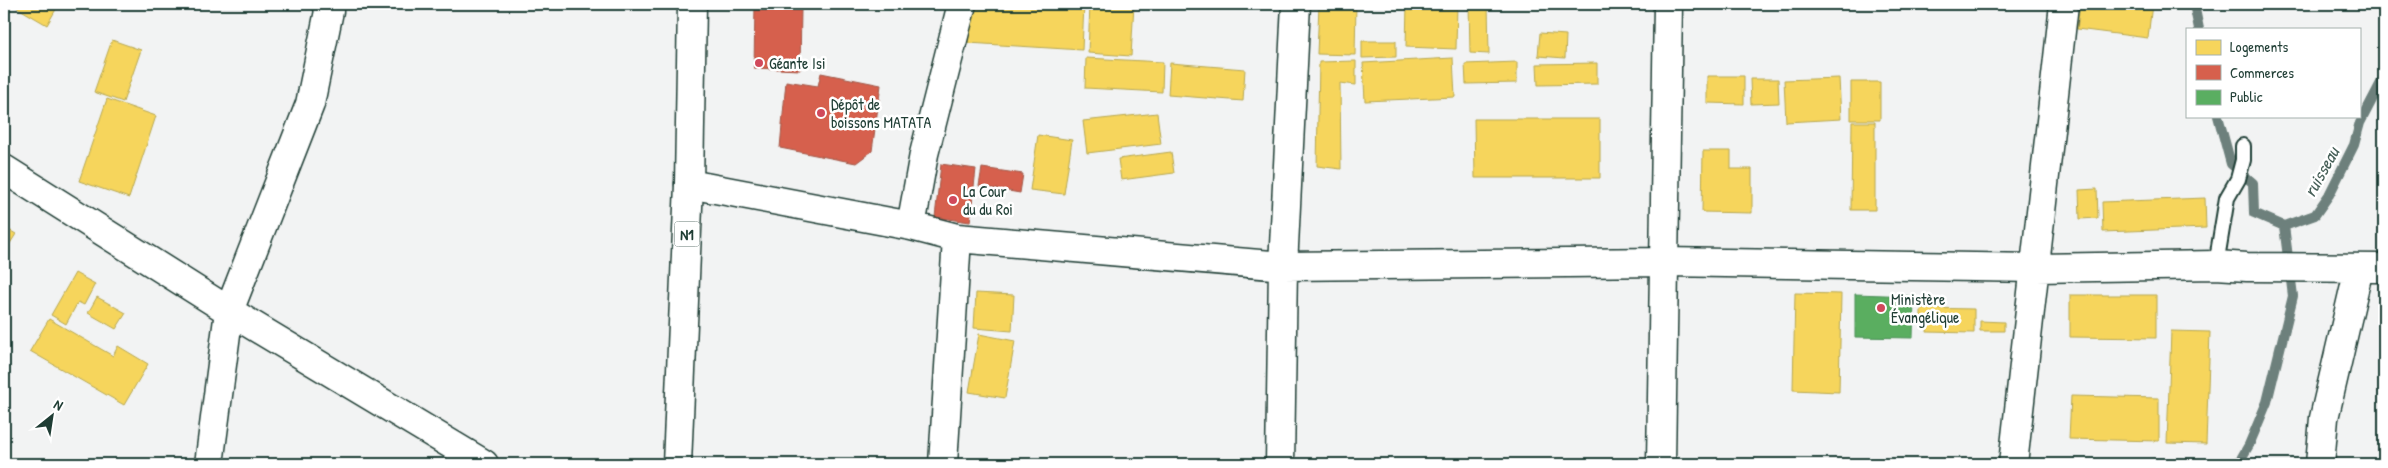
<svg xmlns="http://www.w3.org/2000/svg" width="2388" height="468" font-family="'Patrick Hand',sans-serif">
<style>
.homes{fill:#f6d55c;stroke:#b6a750}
.shops{fill:#d6604d;stroke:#9f5646}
.public{fill:#5aae61;stroke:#488c54}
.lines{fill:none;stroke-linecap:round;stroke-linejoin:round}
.stream{stroke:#6d807b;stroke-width:10}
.lane-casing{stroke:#1f3d34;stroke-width:18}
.street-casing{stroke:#1f3d34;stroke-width:31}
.highway-casing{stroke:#1f3d34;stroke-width:31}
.lane{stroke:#fff;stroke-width:14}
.street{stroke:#fff;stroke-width:28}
.highway{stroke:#fff;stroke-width:28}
.poi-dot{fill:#d1495b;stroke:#fff;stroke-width:2}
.labels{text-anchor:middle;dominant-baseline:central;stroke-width:5;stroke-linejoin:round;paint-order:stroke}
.shield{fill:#fff;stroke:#627771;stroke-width:1}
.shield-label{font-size:15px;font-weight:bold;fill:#1f3d34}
.poi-label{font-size:16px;fill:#1f3d34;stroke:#fff;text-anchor:start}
.water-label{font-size:18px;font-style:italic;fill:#465f57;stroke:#fff}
</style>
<rect width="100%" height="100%" fill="#f2f3f3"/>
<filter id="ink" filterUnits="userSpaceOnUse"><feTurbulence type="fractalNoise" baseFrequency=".02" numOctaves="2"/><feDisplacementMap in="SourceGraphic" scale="10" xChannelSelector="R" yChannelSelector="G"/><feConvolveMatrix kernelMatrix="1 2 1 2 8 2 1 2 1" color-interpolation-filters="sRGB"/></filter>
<g filter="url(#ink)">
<!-- homes -->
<path class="homes" d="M11,4H59L47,25Z
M824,4H892V8H824Z
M970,4H1084L1082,50L968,43Z
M1090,4H1134L1131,56L1088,53Z
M1319,4H1356L1355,55L1317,54Z
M1407,4H1457L1456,49L1406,47Z
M1469,4H1488L1489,54L1470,53Z
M2080,4H2152L2148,38L2077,29Z
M1540,33L1566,35L1565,58L1538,56Z
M112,40L141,50L123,102L94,92Z
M1362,41H1396V57L1362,58Z
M1086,58L1163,62L1162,92L1085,88Z
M1453,58L1455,97L1365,101L1363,63Z
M1356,61V85L1340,83L1341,169L1317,166L1319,62Z
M1517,62V83L1466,84L1465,64Z
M1170,63L1245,69L1243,101L1168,95Z
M1597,63V84L1538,85L1537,64Z
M1707,76H1744V104L1707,103Z
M1839,78L1841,119L1786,122L1784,80Z
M1750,79H1778L1779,103L1751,104Z
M1851,82H1880V120H1851Z
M107,99L156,116L129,198L79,181Z
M1157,113L1161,144L1087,153L1083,121Z
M1474,119H1600V178H1475Z
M1852,122H1875V210H1851Z
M1038,135L1072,140L1064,194L1030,190Z
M1703,151H1731V169H1752V213L1702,212Z
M1171,152L1174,173L1121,180L1118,159Z
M2097,189L2098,218L2080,219L2079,190Z
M2205,198L2206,228L2103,232L2102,202Z
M4,227L16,234L4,253Z
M75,273L95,284L84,305L78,302L66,324L51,315Z
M976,293L1014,295L1012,331L974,328Z
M1795,293L1841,294L1839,392L1793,390Z
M2070,295H2156V338L2070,337Z
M97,297L126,313L116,329L88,313Z
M1921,308L1974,309V333L1927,332L1928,322H1921Z
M49,319L113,356L118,346L148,364L124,405L30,351Z
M1980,321L2004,322V331H1980Z
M2171,331L2210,332L2206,444L2167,443Z
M979,334L1015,341L1005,398L969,392Z
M2071,396L2159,398V441L2069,439Z"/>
<!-- shops -->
<path class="shops" d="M755,4H791V9H801L800,70L754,68Z
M821,73L881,85L872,151L856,163L780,148L786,81L818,86Z
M941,164L976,169L970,222L935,217Z
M982,168L1023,174L1020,193L979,186Z"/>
<!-- public -->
<path class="public" d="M1855,294L1914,296L1913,338L1855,337Z"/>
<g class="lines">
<!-- stream -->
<path class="stream" d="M2194,4L2199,29
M2218,116L2231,164L2253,183L2254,213L2284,226
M2284,226L2315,215L2329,195L2354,145L2360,123L2384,77
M2238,464L2249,445L2267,402L2293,296L2284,226"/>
<!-- lane casing -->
<g class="lane-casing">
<path id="lane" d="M2216,265L2227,198L2238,179L2243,160V146"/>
</g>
<!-- street casing -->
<g class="street-casing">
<path id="street" d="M4,169L229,311L484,464
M689,184L911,226L957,238L1283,266L1665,262L2037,268L2216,265L2247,267L2384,268
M911,226L924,154L962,4
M209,464L229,311L310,104L329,11L327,4
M943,464L957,238
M1280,464L1283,266L1296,4
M1661,464L1668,4
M2013,464L2064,4
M2320,464L2324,418L2359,268"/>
</g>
<!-- highway casing -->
<g class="highway-casing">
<path id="highway" d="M677,464L689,184L692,4"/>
</g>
<!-- lane -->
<use href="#lane" class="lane"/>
<!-- street -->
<use href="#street" class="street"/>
<!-- highway -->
<use href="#highway" class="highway"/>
</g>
</g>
<!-- markers -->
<g class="poi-dot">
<circle cx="759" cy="63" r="5"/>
<circle cx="821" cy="113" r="5"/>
<circle cx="953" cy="200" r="5"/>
<circle cx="1881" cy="308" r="5"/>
</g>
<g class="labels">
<!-- shield labels -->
<rect class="shield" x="674.5" y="221.5" width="25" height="25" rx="4"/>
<g class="shield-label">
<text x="687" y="234">N1</text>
</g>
<!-- poi labels -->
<g class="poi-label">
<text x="769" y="63">Géante Isi</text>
<text x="831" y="104">Dépôt de<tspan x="831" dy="18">boissons MATATA</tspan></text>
<text x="963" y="191">La Cour<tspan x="963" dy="18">du du Roi</tspan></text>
<text x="1891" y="299">Ministère<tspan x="1891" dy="18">Évangélique</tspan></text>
</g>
<!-- water labels -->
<g class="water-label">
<text transform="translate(2321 172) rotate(-61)">ruisseau</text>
</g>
</g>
<!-- margin -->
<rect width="2388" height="468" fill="none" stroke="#fff" stroke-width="20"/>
<rect x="10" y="10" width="2368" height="448" fill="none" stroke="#1f3d34" stroke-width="2" filter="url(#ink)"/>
<!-- legend -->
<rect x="2186" y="28" width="175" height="90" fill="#ffffff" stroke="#a5b1ae"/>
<rect x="2196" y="40" width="25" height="15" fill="#f6d55c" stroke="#a5b1ae"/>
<text x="2230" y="52" font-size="15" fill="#1f3d34">Logements</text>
<rect x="2196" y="65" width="25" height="15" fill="#d6604d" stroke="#a5b1ae"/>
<text x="2230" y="78" font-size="15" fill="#1f3d34">Commerces</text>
<rect x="2196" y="90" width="25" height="15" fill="#5aae61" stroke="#a5b1ae"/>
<text x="2230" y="102" font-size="15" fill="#1f3d34">Public</text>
<!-- north arrow -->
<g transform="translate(52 416) rotate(30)" stroke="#ffffff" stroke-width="4" paint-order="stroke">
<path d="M0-4L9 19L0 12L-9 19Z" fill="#1f3d34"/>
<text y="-8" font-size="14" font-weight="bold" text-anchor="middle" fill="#1f3d34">N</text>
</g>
</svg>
